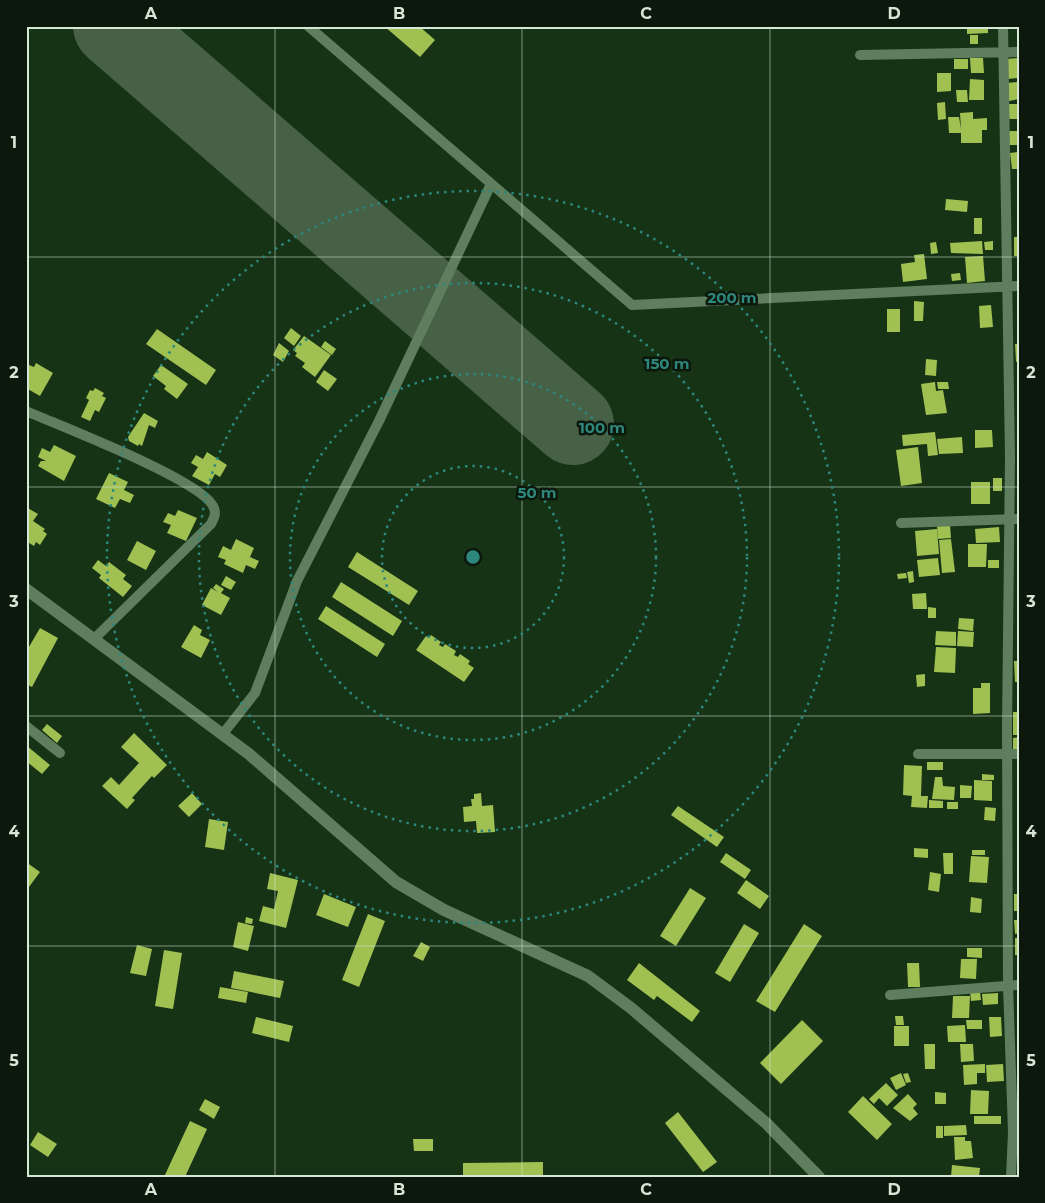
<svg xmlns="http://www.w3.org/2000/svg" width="1045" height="1203" font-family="Montserrat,sans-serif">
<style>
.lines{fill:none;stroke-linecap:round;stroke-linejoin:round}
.runway{stroke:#476147;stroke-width:82}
.building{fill:#a0c152}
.minor{stroke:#5e7e5d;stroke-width:10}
.tertiary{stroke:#5e7e5d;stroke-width:12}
.grid{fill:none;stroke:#d6e8d5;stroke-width:1;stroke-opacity:0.55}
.ring{fill:none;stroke:#2d877d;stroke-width:2.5;stroke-dasharray:2.5 5}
.centre{fill:#2d877d;stroke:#0b180b;stroke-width:2.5}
.ring-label{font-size:15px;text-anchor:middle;font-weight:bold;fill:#2d877d;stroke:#0b180b;stroke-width:5;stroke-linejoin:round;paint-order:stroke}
.neatline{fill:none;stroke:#d6e8d5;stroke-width:2}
.grid-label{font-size:16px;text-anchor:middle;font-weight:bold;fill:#d6e8d5}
</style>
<rect width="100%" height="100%" fill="#163316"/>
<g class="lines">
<!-- runway -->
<path class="runway" d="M114,26L573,424"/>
</g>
<!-- building -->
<path class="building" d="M384,26H419L435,40L420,57Z
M967,26H988V33L967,34Z
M970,35H978V44H970Z
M970,58H983L984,73H971Z
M1019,58V78L1007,79L1005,59Z
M954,59H968V69H954Z
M937,73H951V91L937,92Z
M970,79L984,80V100H969Z
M1019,82V99L1009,101L1005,83Z
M956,90H967L968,102H957Z
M945,102L946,119L938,120L937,103Z
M1008,104H1019V119H1008Z
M973,112V119L987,118V130H982V143H961V133H949L948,117H959L961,129L960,113Z
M1008,131H1019V145H1009Z
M1019,152V169H1012L1010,153Z
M946,199L968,201L967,212L945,210Z
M974,218H982V234H974Z
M1014,237H1019V256H1014Z
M982,241L983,254L951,253L950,243Z
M993,241V250H985L984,242Z
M936,242L938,253L931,254L930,243Z
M924,254L927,279L903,282L901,264L915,262L914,255Z
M983,256L985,281L967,283L965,257Z
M960,273L961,280L952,281L951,274Z
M914,301L924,302L923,321H914Z
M991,305L993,327L980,328L979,306Z
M887,309H900V332H887Z
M291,328L301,336L294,346L284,338Z
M157,329L216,370L206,385L146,344Z
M304,336L331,355L315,377L302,367L305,363L295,356L297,353L293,350Z
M325,341L336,349L332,355L321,347Z
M279,343L289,351L283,362L273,355Z
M1015,344H1019V361L1016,362Z
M926,359L937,360L936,376L925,375Z
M36,363L53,373L40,396L26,388V370L29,365L34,367Z
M161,365L188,384L177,399L164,389L166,386L153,376Z
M324,370L337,379L328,391L316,382Z
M935,382L936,391L943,390L947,413L926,415L921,384Z
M937,382H948L949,389H938Z
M95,388L104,393L102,396L106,398L99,412L95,410L90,421L81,417L89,400L86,398L90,390L93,391Z
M144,413L158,421L155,428L149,425L142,446L139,444L138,446L129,441L128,437Z
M975,430H992L993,447L975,448Z
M935,432L938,455L928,456L927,444L903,446L902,435Z
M962,437L963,453L939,454L937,439Z
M54,445L76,456L64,481L38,466L41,461H46L38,457L42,448L50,452Z
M918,447L922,483L901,486L896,450Z
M207,452L227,465L220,477L215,474L209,485L192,476L198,467L191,463L196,455L203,459Z
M109,473L128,482L124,490L134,495L130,503L120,499L115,508L96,499Z
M993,478H1002V491H993Z
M971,482H990V504H971Z
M26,507L38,514L33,521L45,529L43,531L47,534L40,545L36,542L34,546L26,541Z
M178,510L197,518L186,541L167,533L171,525L163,522L168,513L175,516Z
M950,525L951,538L938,539L937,526Z
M999,527L1000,542L976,543L975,529Z
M937,529L939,554L917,556L915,531Z
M236,539L254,548L250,557L259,561L255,569L246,565L243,573L224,564L226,560L218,557L223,546L231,550Z
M951,539L955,572L942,573L939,540Z
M137,541L156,551L146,570L127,560Z
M968,544H987L986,567H968Z
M357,552L418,591L409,605L348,567Z
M938,558L940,575L919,577L917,560Z
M98,560L106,566L109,562L126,575L123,579L132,586L123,597L99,578L101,575L92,568Z
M988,560H999V568H988Z
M913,571L914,582L909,583L907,572Z
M906,573L907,578L898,579L897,574Z
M226,576L236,582L231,590L221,585Z
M341,582L402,621L393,636L332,597Z
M216,584L224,589L221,593L230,598L221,615L202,605L211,588L218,592L213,588Z
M926,593L927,609H913L912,594Z
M326,606L385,644L377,657L318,619Z
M928,607L936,608V618H928Z
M959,618L974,619L973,631L958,629Z
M194,625L202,630L200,635L210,640L201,658L181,647Z
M40,628L58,638L32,687L26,684V652Z
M936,631L956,632V646L935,645Z
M958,631L974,632L973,647L957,646Z
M431,635L441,642L439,645L443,647L445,644L456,651L454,655L458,657L460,654L470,661L468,664L474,668L464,682L416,650L426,636L429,638Z
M936,647L956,648L955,673L934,672Z
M1014,661H1019V682H1015Z
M925,674V686L917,687L916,675Z
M981,683H990V713L973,714V688H981Z
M1013,712H1019V735H1013Z
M47,724L62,736L57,743L42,730Z
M134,733L167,765L154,778L152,776L132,798L135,800L127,809L102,786L111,777L119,785L139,763L121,747Z
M1019,737V750H1013V738Z
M27,746L50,765L42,774L26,761Z
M927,762H943V770H927Z
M904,765L922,766L921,796H928L927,808L911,807L912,796L903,795Z
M982,774L994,775V780H982Z
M935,777H942L943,786L955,787L954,800L932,799Z
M974,780L992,781V801L974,800Z
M960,785L972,786L971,798H960Z
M192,793L202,804L189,817L178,806Z
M481,793L482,806L493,805L495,832L477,833L476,821L464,822L463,807L472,806L471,799H474V794Z
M929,800L943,801V808H929Z
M947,802H958V809H947Z
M678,806L724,837L717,847L671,815Z
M985,807L996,808L995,821L984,820Z
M209,819L228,822L224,850L205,847Z
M914,848L928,849V858L914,857Z
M972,850H985V855H972Z
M726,853L751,870L745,879L720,862Z
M943,853H953V874H944Z
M971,856L989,857L987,883L969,882Z
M26,862L40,872L26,891Z
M930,872L941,874L939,892L928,890Z
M270,873L298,880L286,928L259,921L263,906L274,909L278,891L267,889Z
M746,880L769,896L760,909L737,893Z
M690,888L706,898L676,946L660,936Z
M324,894L356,907L348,927L316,915Z
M1014,894H1019V911H1014Z
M971,897L982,899L981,913L970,912Z
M368,914L385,921L359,987L342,980Z
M246,917L253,919L252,924L245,923Z
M1014,920H1019V933L1015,934Z
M238,922L254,926L248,951L233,947Z
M744,924L759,933L730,982L715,973Z
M804,924L822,936L775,1012L756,1001Z
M1015,938H1019V955H1015Z
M421,942L430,947L423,961L413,956Z
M137,945L152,949L146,976L130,973Z
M967,948H982V958L967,957Z
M164,950L182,953L173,1009L155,1006Z
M961,959H977L976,979L960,978Z
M639,963L700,1011L692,1022L657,996L654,1000L627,980Z
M907,963H919L920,987H908Z
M234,971L284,981L280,998L231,988Z
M220,987L248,992L246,1003L218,998Z
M970,992H980L981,1000L971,1001Z
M998,993V1004L983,1005L982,994Z
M953,996H970L969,1018H952Z
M895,1016H903L904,1025H896Z
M256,1017L293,1026L289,1042L252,1033Z
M989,1017H1001L1002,1036L990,1037Z
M802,1020L823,1041L781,1084L760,1063Z
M966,1020H982V1029H967Z
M965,1025L966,1042H948L947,1026Z
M894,1026H909V1046H894Z
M924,1044H935V1069H925Z
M960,1044H973L974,1061L961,1062Z
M985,1064V1073H977V1084L964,1085L963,1065Z
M1003,1064L1004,1081L987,1082L986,1065Z
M901,1073L906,1085L896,1090L890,1078Z
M908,1073L911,1082L906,1083L903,1074Z
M886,1083L898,1095L887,1106L879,1098L874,1104L869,1099Z
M971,1090L989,1091L988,1114H970Z
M935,1092L946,1093V1104H935Z
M908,1094L917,1104L913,1108L918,1114L910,1121L893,1108Z
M863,1096L892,1124L877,1140L848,1112Z
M205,1099L220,1107L214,1119L199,1110Z
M678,1112L717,1162L703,1172L665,1123Z
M974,1116H1001V1124H974Z
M190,1121L207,1129L185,1177H164Z
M966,1125L967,1135L944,1136V1126Z
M936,1126H943V1138H936Z
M38,1132L57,1144L48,1157L30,1145Z
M954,1137H965V1141H971L973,1158L955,1160Z
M413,1139H433V1151H414Z
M543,1162V1177H463V1163Z
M952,1165L980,1168L979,1177H951Z"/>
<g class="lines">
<!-- minor -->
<path class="minor" d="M308,26L632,305L1019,286
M1003,26L1010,457L1007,727L1008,985L1013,1132L1011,1177
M860,55L1019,52
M26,411C60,426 199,479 213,506C217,513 214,518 211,524L94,639
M901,523L1019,519
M26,726L60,753
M222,735L255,693L297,581L379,421L491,184
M918,754H1019
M890,995L1019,985"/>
<!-- tertiary -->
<path class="tertiary" d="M26,589L249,754L396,882L444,910L588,976L631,1008L766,1123L819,1177"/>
</g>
<!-- grid -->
<path class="grid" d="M275,26V1177M522,26V1177M770,26V1177M26,257H1019M26,487H1019M26,716H1019M26,946H1019"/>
<!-- distance rings -->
<g class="ring">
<circle cx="473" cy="557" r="91"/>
<circle cx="473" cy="557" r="183"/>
<circle cx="473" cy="557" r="274"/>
<circle cx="473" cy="557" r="366"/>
</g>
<circle cx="473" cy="557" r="8" class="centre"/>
<g class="ring-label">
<text x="732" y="303">200 m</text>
<text x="667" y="369">150 m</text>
<text x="602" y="433">100 m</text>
<text x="537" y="498">50 m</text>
</g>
<!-- border -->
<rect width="1045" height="1203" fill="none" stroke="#0b180b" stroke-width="55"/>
<rect x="28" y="28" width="990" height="1148" class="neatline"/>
<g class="grid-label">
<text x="151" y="19">A</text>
<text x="399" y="19">B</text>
<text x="646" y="19">C</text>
<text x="894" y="19">D</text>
<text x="14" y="148">1</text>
<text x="1031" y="148">1</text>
<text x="14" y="378">2</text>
<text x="1031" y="378">2</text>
<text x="14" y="607">3</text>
<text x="1031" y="607">3</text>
<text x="14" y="837">4</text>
<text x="1031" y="837">4</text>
<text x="14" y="1066">5</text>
<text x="1031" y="1066">5</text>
<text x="151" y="1195">A</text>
<text x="399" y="1195">B</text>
<text x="646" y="1195">C</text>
<text x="894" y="1195">D</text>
</g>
</svg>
